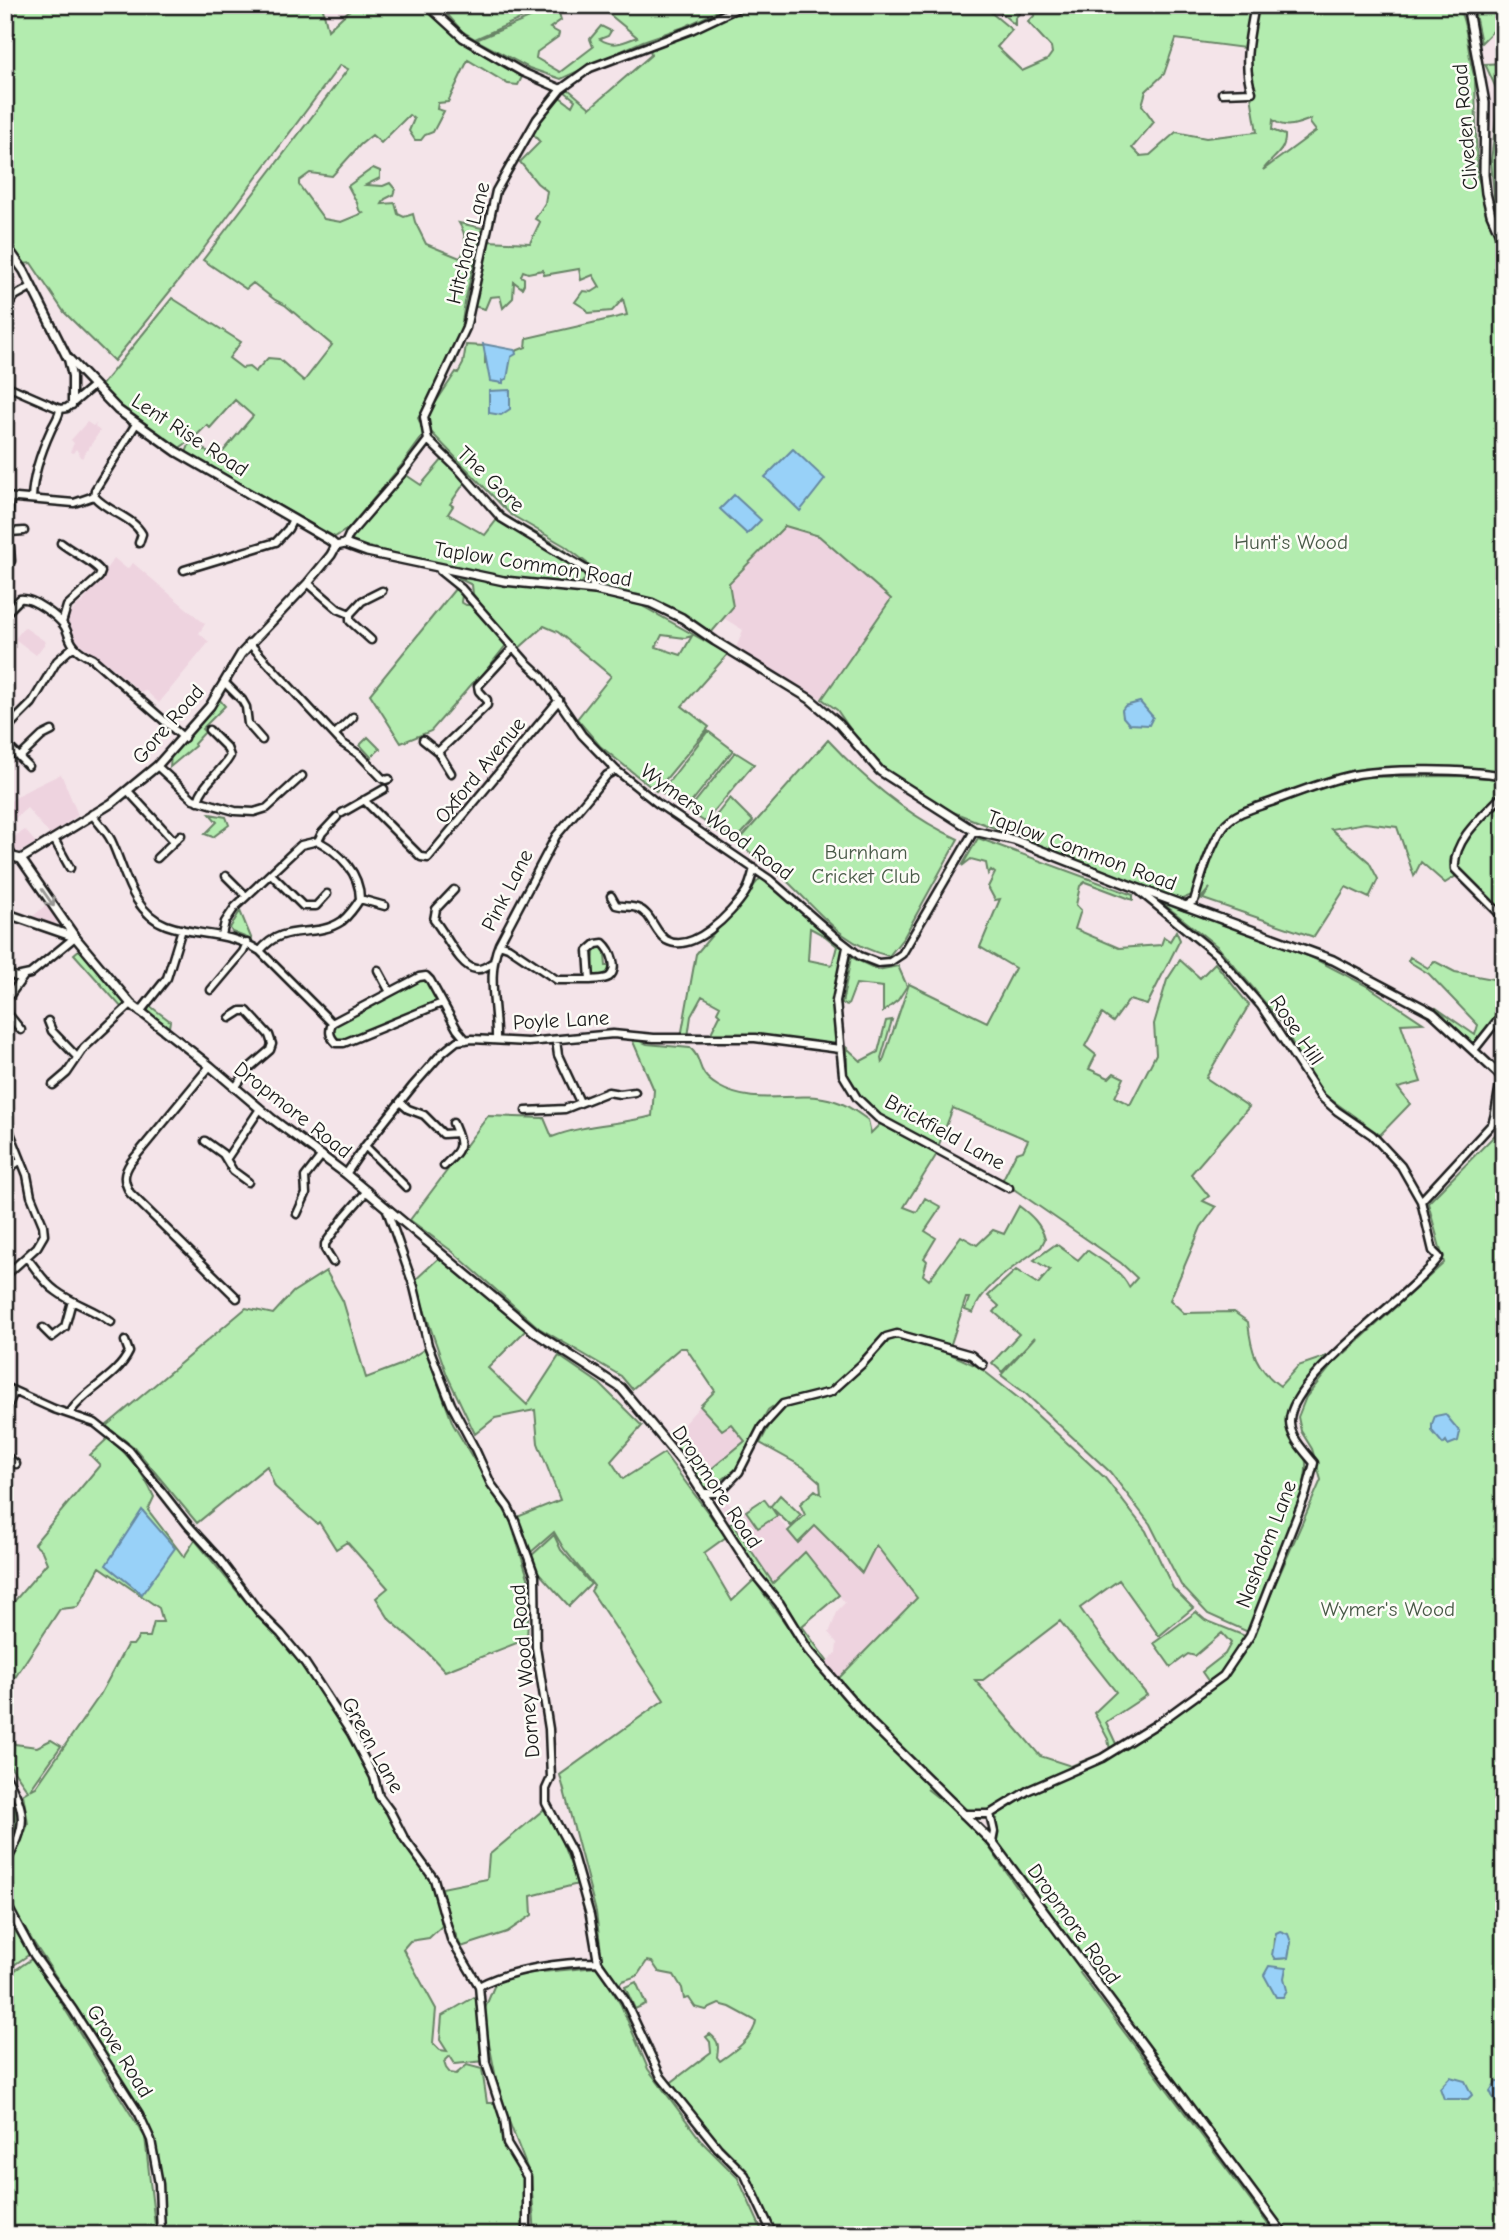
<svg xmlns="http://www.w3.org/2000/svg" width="1509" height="2240" font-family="'Comic Neue',sans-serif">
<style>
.built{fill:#eed3df}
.green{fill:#b3ecaf;stroke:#688466;stroke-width:2;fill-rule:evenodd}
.water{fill:#98d1f8;stroke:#6689a0;stroke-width:2}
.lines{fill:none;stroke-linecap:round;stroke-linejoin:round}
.minor-casing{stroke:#1c1c1c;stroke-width:11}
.tertiary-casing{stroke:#1c1c1c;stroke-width:12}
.minor{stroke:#fdfcf7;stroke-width:6}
.tertiary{stroke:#fdfcf7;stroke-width:7}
.oneway{stroke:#989794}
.labels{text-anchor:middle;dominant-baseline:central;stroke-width:5;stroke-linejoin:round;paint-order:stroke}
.street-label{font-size:21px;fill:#1c1c1c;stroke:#fdfcf7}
.park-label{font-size:21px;fill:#495a48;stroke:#fdfcf7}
</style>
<rect width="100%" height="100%" fill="#f4e4e9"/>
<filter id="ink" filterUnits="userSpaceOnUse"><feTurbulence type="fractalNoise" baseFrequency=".0143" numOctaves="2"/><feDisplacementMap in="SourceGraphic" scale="14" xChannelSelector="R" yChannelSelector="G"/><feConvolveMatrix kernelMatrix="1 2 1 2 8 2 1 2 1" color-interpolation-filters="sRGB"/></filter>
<g filter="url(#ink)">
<!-- built -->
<path class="built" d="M87,422L93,426L96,423L95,427L100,431L82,458L76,449L73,453L70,452L74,443L71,440Z
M785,526L819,535L891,599L822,699L736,648L743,630L722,617L733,607L729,583Z
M114,558L127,569L133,563L205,624L199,633L209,642L159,703L146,691L141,692L103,660L75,641L70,629L68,617L78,604L82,603Z
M24,627L46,642L36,655L15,639Z
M61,774L78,815L50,835L27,808L5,827V805L24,792Z
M25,830L36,843L17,853L5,854V839L8,841Z
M47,904L57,918L58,921L54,925L31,918Z
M700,1406L722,1429L730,1423L746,1441L710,1471L682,1441L675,1448L669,1440Z
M722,1496L733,1508L741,1512L764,1499L797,1542L815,1526L861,1572L875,1545L918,1598L837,1679L830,1670L827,1661L836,1653L837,1643L829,1633L838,1610L845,1603L806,1552L773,1583L718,1502Z"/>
<!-- green -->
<path class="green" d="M5,5H322L328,30L355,5H422C451,36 485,57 522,77L518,85L508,84L468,60L448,102L438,103L437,109L444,111L433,132L425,135L421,140H415L409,131L414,119L409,115L381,143L372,135L360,145L332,176L310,173L299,181V185L324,219L341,222L363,213L359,210L357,203L348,186L373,168L380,171V178L366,185L383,186L390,183L395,189L393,195L385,199L382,204L395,203L398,214L404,217L413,214L415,222L426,244L460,258C468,248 466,234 459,223L482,228L465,302L456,362L418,418L425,433L401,466L349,528L335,537L186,453L189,445L195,441L216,460L253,416L235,400L210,428L207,425L196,436L178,449L126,413L100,387L172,298L241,342L229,358L242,368L249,367L255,372L268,358L279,359L304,381L332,345L285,305L275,300L253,283L246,289L203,260L348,69L340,65L196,259L114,361L64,312L31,263L24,264L5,240Z
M439,5H552L475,39L462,31Z
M598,5H731L684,27L643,41L561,79L529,68L476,40L554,8L558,10L561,20L550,28L559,33L558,37L537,52L536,58L560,72L593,47L590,39L601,26L611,31L608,36L600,39C613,48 624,42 637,37Z
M982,5L1012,30L997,47L1022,71L1047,60L1052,53L1051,47L1028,22L1035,15L1027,10L1032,5H1252L1244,48L1176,39L1164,74L1146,91L1142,105L1154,122L1132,148L1140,156L1150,155L1176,132L1206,138L1257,132L1251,96L1255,89C1248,61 1250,33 1257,5H1457C1470,28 1466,54 1475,78L1477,175L1504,253V774L1465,768L1354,772L1263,802L1227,818L1214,838L1192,895L1180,900L953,812L877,768L837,710L822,699L891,599L819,536L785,526L729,583L733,607L711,633L640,595L596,588L587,563L565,546L510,514L430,431L426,417L456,372L458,373L463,364L466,345L485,346V363L526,347L527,338L627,315L623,299L612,311L588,313L586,309L575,302L583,291L592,292L600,287L593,275L581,280L579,269L544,275L543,270L528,273L523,271L521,276L524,278V284L522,288L514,282L513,298L503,308L500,296L490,297L485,309L473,306L488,241L530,243L540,222L535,219L545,203L547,191L537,183L520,162L540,142L532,133L538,120L557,95L572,106L575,100L564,91L567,88L590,108L651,55L650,48L693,32L725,15L751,6ZM1311,119L1310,123L1316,131L1263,170C1272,157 1286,152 1285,135L1272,130L1273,120C1286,130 1297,124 1311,119Z
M992,5H1027L1015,18V25Z
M1473,5H1504V29L1496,28L1481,43Z
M1504,63V224L1495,205L1491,161L1497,111L1496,88L1485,64Z
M430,435L470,475L450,504L453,506L448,514L485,535L502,513C527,532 577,547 589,578L583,581L581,586C503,578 426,566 351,543L349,536L403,473L421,485L443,459Z
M458,578L566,589L635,602L728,654L682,706L709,727L656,791L600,746L577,719L611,676L558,632L544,626L517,650L473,594L472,585ZM662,635L685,638L692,636L681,655L656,647Z
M455,589L462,595L461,602L466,605H471L506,645L480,678L478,677L431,731L401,743L370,694Z
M218,698L225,706L202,729L205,732L194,744L195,746L170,767L171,754L199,725Z
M708,731L733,750L686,809L661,792Z
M368,737L380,749L371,757L360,745Z
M828,740C865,780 908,816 958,839L904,937L889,956C845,946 824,917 793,887C777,870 756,857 737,843Z
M735,752L754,764L705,822L688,811Z
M1457,776L1504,779V790L1474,821L1451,855L1450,862L1456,876L1445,883L1421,862L1414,876L1397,827L1365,823L1331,829L1369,862L1378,879L1369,898L1346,887L1314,937L1203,899L1210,888L1196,904L1210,858L1222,835L1238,818L1283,800L1357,777Z
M730,798L753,821L737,839L707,827Z
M1504,798V915L1458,871L1456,860L1473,829Z
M210,814L226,817L229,825L213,837L205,834L217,822Z
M978,838L1133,895V900L1085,882L1080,886L1076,905L1081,910L1075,929L1119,948L1161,945L1164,937L1170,941L1176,931L1180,940L1147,1005L1129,1000L1113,1022L1102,1014L1085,1046L1096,1055L1089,1069L1109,1078L1114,1073L1124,1078L1115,1097L1130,1105L1156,1054L1154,1024L1167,980L1180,960L1200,978L1215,963L1249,1005L1206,1078L1249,1107L1191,1174L1209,1196L1203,1201L1216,1207L1201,1227L1170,1300L1184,1313L1234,1312L1248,1322C1251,1352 1256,1368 1280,1386L1298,1366L1330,1355C1318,1368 1286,1401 1287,1419C1287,1424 1291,1429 1294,1434C1308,1460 1309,1463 1302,1492L1248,1632L1208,1614L1181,1585L1150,1524L1110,1472L1026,1394L1001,1375L1035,1337L1002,1372L992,1363L1019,1334L994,1312L999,1306L988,1296L1016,1270L1038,1284L1050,1270L1034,1260L1056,1244L1078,1260L1087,1250C1102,1261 1121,1270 1129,1287L1137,1278L1121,1263L1002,1181L1016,1153L1023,1151L1028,1140L953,1108L938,1147L880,1116L868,1105L869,1103L861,1096L847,1074V1048L861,1061L878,1052L886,1021L892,1020L881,1058L882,1064L909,984L987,1022L1015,968L980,947L1000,899L995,900L988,887L995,873L991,870L988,874L986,863L971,859L962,866Z
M762,876L843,945L835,1002L839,1047L785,1041L763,1035L709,1037L720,1015L717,1012L720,1006L702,996L691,1016L688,1037H681L696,954ZM810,928L825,936L837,946L832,965L808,960Z
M1161,902L1184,911L1247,924L1369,987L1423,1023L1401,1024L1421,1082L1398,1088L1410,1104L1380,1135L1322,1093L1302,1063L1284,1026L1253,988L1218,947Z
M240,911L252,940L232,932L230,928Z
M597,947H603L607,951L608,954L605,955L606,966H609V971L606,975L596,976L593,973L594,954H591L592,949Z
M80,949L125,1003V1006L121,1007L74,954Z
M851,957L878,970L898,966L907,986L898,1000L883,1012V987L856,984L848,1005L842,1004Z
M1410,957L1428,968L1434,961L1455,972L1504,981L1503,1007L1476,1042H1471L1434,1011L1436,1008L1475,1035L1478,1025L1429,974L1408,961Z
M419,979L427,981L436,996L434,1004L343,1040L336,1038L333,1031L335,1026Z
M150,1006L170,1021L169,1027L147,1012Z
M631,1037L647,1044L690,1048C704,1059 694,1072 718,1086C758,1109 797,1088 835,1101C847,1104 858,1113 868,1120L871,1133L880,1124L937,1154L904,1207L917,1212L925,1198L941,1207L925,1231L936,1238L924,1258L927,1261L923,1275L929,1280L961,1236L977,1245L993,1230L1004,1234L1019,1206C1031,1215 1041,1224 1045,1239L1041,1247C1018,1265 983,1284 973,1313L965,1310L969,1298H966L948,1353L979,1367L1022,1401L1105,1478L1146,1531L1173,1588L1193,1608L1159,1636L1119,1580L1080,1608L1102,1639L1147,1695L1106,1722L1117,1746L1224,1677L1252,1637L1321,1480L1312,1449L1301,1431L1298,1417L1306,1397L1332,1365L1444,1263L1428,1203L1500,1130L1504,1122V2235H1289C1192,2102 1092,1972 994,1841L997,1819H973L927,1789L961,1816L987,1844L1022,1895L1025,1893L1085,1970L1080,1973L1276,2235H773L745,2175L668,2085L711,2052L710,2042L706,2037L710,2034C719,2041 719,2046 717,2057L720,2061C733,2052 754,2038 756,2021L730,2007L719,2004L706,2010L695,2007L689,1998L684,1999L682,1988L674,1975L659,1972L652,1962L647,1961L637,1976L622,1981L619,1985L602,1960L596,1912L560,1775L664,1700L591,1591L594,1586L564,1549L554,1532L530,1553L517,1517L560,1500L538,1443L535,1410L495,1418L475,1434L447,1375L414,1281L441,1256L526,1330L488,1368L527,1405L559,1356L600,1384L642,1426L611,1461L623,1479L664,1453L726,1537L704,1553L732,1601L754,1580L818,1669L830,1670L838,1679L917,1598L876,1545L862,1573L815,1526L798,1543L788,1531L805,1515L800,1504L815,1490L821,1494L820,1482L803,1467L760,1443L775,1415L772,1407L768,1410L737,1468L708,1491L675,1448L682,1441L710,1470L745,1441L731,1424L722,1430L700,1406L715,1391L686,1348H680L632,1389L621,1376L539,1328L453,1252L410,1220L488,1116L544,1118L552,1137C585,1124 619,1125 652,1116L654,1090ZM1060,1621L1116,1692L1094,1713L1108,1739L1110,1750L1071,1766L1040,1756L975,1680H983ZM1274,1938L1291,1942L1287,1958L1275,1959L1273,1955Z
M326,1271L343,1301L366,1378L400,1365L425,1349L453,1424L499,1503L508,1514L530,1584L527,1639L445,1671L427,1652L390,1620L376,1598L388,1588L347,1542L336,1549L319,1522L317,1524L275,1487L267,1466L197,1523L134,1447L106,1426L246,1308L273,1314L293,1292Z
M108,1438C128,1454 144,1474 154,1497L148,1510L184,1557L195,1540L255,1613L287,1645L325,1696L369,1771L378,1799L435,1889L442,1926L429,1938L410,1941L403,1949L436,2009L433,2043L440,2050L447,2051L440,2040L442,2016L476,1996L485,2061L455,2064L450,2056L444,2062L446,2068L450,2073L456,2074L467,2065L482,2069L487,2103H496L525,2184V2235H165L155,2140L130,2093L78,2010L28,1934L5,1908V1784C17,1804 18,1818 13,1840L20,1844L28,1824L23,1794L28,1791L5,1758V1727L15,1744L37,1747L51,1740L61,1746L30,1790L36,1787L100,1695L127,1645H133L139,1637H150L154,1622H163L159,1608L100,1567L78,1607L60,1609L5,1693V1599L12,1604L47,1563L42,1551L34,1544L100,1465L90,1455Z
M780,1495L801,1515L791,1526L771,1507L777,1516L758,1528L746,1511L764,1499L770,1507Z
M732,1522L773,1583L805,1552L839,1595L802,1626L827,1661L825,1663L822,1664L737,1543L729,1525Z
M554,1535L561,1550L591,1584L569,1606L538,1572L531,1556Z
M1196,1612L1205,1620L1245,1636L1220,1674L1209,1682L1202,1672L1225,1654L1231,1643L1222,1633L1195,1656L1188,1654L1171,1667L1154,1643Z
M548,1806L578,1884L531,1896L532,1915L507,1932L461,1947L448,1917L442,1888L487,1879L489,1855Z
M5,1915L30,1954L5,1971Z
M33,1958L145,2137L156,2235H5V1977Z
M598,1967L621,2005L648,2069L703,2143L738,2178L764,2235H535L531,2178L500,2098L483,2013L497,1979L530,1973Z
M636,1982L646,2004L635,2009L625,1987Z"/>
<!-- water -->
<path class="water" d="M483,344L515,350L516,354L511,357L507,379L503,380V383L490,381Z
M510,390V409L501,415L489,413V391Z
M793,449L825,479L800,511L765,477Z
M734,495L761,520L747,534L720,509Z
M1140,702L1153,717L1149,725L1129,724L1123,717L1122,710L1125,706Z
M1445,1414L1460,1432L1458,1441L1448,1445L1446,1441L1443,1444L1432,1431V1424L1435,1416Z
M142,1510L175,1548L142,1594L106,1565Z
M1280,1931L1288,1934L1291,1942L1288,1958L1275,1959L1272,1955L1276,1933Z
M1269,1966L1286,1968L1284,1978L1287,1990L1283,1997H1276L1264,1975Z
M1450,2077L1465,2081L1472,2095L1468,2099H1444L1440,2088Z
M1496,2082H1504V2105L1497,2106L1490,2091Z"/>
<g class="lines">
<!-- minor casing -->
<g class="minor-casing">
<path id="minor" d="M427,5L463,38L522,72L561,89
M1222,93L1252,92C1242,64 1250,33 1255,5
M5,310L15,296L31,287
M68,359L72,376V405
M5,385L60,409
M428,440L460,471L501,518L587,570L595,590
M94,496L95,490L136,424
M94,496C107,512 132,516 142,534L139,543
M5,497L74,503L94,496
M10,497L7,525L10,532L6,539L10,547L11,561
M32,498C33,474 41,452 51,430C54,423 59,418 60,409L67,408L93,386
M10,532L24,531
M61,543C72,552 96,563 101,572L99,577L67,606L62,623
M345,544L349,535L405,470L428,440L424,417L466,328L496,191L537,119L561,89L590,68L691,30L744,5
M439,568L440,571L461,588L526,662L542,677L582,735L616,770L657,803L769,879L833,935L860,956L878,963L890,962L902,954L974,831
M184,570L276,542L288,529L293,519
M308,583L338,609L350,614
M5,614L20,599C32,597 59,617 65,627C69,634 69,641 75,647C80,653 87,656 93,659L184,738
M371,640L350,621V614L362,601L382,591
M249,643L342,743L360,755L382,778L386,780L389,779
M225,683L242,700L246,707L248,724L262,740
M5,730L32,703L57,661L74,646
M335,734L353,717
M423,740L438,752L487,705V700L479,691L478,686L513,648
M5,743L28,766
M438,752L451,773
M20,757L42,736L52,731
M157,766L193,799L235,811L254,812L267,808L302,776
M128,791L174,841
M1504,794C1485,814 1452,840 1455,869L1499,913L1504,922
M364,800L421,857L428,858L559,700
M198,801C203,782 221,773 230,756L227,748L209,730
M342,813L384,789
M92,814C98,823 106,830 111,840C125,869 131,912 166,925C199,937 225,930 260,951L332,1023
M54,839L70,868
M318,841L322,833L337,817
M5,844L13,857
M157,858L181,835
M271,874L303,906H316L327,894
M226,876L246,896
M454,890L436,909L434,920C445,932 460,968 476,969C482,970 487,966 492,963
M1138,890L1216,954L1261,1006L1320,1096L1337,1111L1372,1135L1401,1166L1421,1201
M611,896L616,905C623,907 631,906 637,908C652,913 654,932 666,940C692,955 732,913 745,893C750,886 752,876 754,868
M360,899L385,906
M1185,906L1194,901C1201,878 1210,845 1224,826C1233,813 1257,807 1271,802C1298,792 1325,781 1353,775C1389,768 1468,769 1504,776
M222,935L225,922L235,907L301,845L318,841C340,853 360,873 360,899C355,907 349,915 342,921C314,940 284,921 260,951
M499,944L508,947L557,980H590C596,979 604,980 609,977C619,969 611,950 603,943L596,944L588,951L590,980
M847,947L836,1001L843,1075L857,1098L878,1118L1009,1188
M378,970L390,992
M5,972L16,977L30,974L75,937
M211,990L243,952L247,943
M442,1003L344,1043H336C329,1036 329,1031 332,1023L419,977L426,976L430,980L457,1029L466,1040
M140,1012L167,978L182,929
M230,1018L241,1011H247L269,1035L272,1044L270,1050L248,1069L235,1088
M48,1021L52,1031L77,1057
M21,1030L8,1014L7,999L24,976
M496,1040C497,1007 486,976 499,944L556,836L607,775L616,770
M556,1040L558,1055L580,1102
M1474,1050L1504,1012
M210,1066L131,1162C123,1174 123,1180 130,1193L237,1298
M53,1085L67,1073L84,1048L131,1004
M400,1102L408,1109L424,1115L443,1134L457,1133C464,1150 455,1154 444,1166
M526,1111L565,1109L608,1092L620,1094L635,1092
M5,1120L27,1175L31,1196L43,1225L44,1235L37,1247L5,1276
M453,1123L457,1133
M205,1141L223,1154L233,1171L248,1182
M365,1146L406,1187
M227,1158L260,1109
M5,1171L21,1160
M346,1174L365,1146L412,1087L441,1054L457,1041L472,1039L528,1042L613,1034L654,1038H755L840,1049
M387,1210L414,1287L428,1345L451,1404L475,1449L491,1484L508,1507L515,1521L535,1576L536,1647L549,1729L551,1778L546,1789V1803L572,1852L590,1915L598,1962L625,2000L661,2077L718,2148L745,2175L773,2235
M297,1214L306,1194L305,1177L322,1155
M26,1257C36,1268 44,1283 56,1291C73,1304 94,1309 111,1322
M333,1262L325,1249V1244L345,1216L367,1191
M43,1328L52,1337L65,1327L72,1301
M5,1387L54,1409L95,1423L129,1450L188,1525L220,1560L260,1613L281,1634L305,1663L351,1733L374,1777L379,1796L390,1811L404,1838L434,1879L451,1939L479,1986L486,2063L504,2118L507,2144L527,2177V2235
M5,1412L14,1392
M69,1414C85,1389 116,1379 129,1352L125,1341
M5,1455L16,1464
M704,1493H719L739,1472L762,1427L783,1404L831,1392L862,1364L886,1337L897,1334L971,1355L983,1365
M5,1774C27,1812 28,1825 5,1864
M963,1814H990
M992,1842L994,1832L990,1814L1029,1790L1102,1758L1160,1722L1223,1676L1250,1636L1306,1493L1314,1463C1305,1452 1290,1437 1290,1422C1288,1378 1413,1295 1439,1257L1433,1251L1421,1201L1492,1124C1498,1108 1496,1093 1503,1078
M5,1901L34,1955L73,2010L139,2114L151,2140L159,2184L161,2235
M479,1986C511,1969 562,1962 598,1962"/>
</g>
<!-- tertiary casing -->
<g class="tertiary-casing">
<path id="tertiary" d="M1467,5L1485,103L1484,175L1486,193L1491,214L1504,244
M5,244L24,271L67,357L118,410L177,452L329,540L336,546
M336,546L345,544L367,552L504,581L595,590L651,603L682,618L715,641L810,699L839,724L880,771L974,831L1014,840L1134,887L1333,960L1433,1013L1504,1079
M21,859L75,937L131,1004L210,1066L271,1118L346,1174L536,1333L621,1388L684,1464L755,1574L779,1603L808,1650L872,1724L992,1842L1284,2235
M21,859L112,803L157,766L210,706L241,654L308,583L331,555L336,546
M5,860L13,857L21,859
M5,913L74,937"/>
</g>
<!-- minor -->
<use href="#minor" class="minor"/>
<!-- tertiary -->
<use href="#tertiary" class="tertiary"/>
</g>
<!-- one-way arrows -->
<defs><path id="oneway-shaft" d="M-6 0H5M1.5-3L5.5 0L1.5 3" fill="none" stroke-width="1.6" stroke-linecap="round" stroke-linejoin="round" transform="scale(1.75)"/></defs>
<use class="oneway" href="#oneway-shaft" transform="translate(48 898) rotate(55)"/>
</g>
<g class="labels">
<!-- street labels -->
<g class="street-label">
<text transform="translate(1465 127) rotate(-95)">Cliveden Road</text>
<text transform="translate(468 243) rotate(-76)">Hitcham Lane</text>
<text transform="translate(190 435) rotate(33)">Lent Rise Road</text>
<text transform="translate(491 479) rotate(44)">The Gore</text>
<text transform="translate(533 564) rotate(9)">Taplow Common Road</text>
<text transform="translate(168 724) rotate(-49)">Gore Road</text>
<text transform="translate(480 770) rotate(-51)">Oxford Avenue</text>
<text transform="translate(717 822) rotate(36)">Wymers Wood Road</text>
<text transform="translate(1082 850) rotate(20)">Taplow Common Road</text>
<text transform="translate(507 890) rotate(-63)">Pink Lane</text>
<text transform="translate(561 1020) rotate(-3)">Poyle Lane</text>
<text transform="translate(1297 1030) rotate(56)">Rose Hill</text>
<text transform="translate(293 1110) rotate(38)">Dropmore Road</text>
<text transform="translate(945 1132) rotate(29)">Brickfield Lane</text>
<text transform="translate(717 1487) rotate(56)">Dropmore Road</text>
<text transform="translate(1266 1544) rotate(-69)">Nashdom Lane</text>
<text transform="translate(525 1671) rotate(-95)">Dorney Wood Road</text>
<text transform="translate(373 1745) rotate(61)">Green Lane</text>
<text transform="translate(1074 1924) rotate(54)">Dropmore Road</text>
<text transform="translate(120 2051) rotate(58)">Grove Road</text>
</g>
<!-- park labels -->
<g class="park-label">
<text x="1291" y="542">Hunt's Wood</text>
<text x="866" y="852">Burnham<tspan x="866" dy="24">Cricket Club</tspan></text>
<text x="1388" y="1609">Wymer's Wood</text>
</g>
</g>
<!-- margin -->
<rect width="1509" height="2240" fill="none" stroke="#fdfcf7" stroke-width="28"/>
<rect x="14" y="14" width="1481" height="2212" fill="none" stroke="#1c1c1c" stroke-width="2.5" filter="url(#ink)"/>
</svg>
